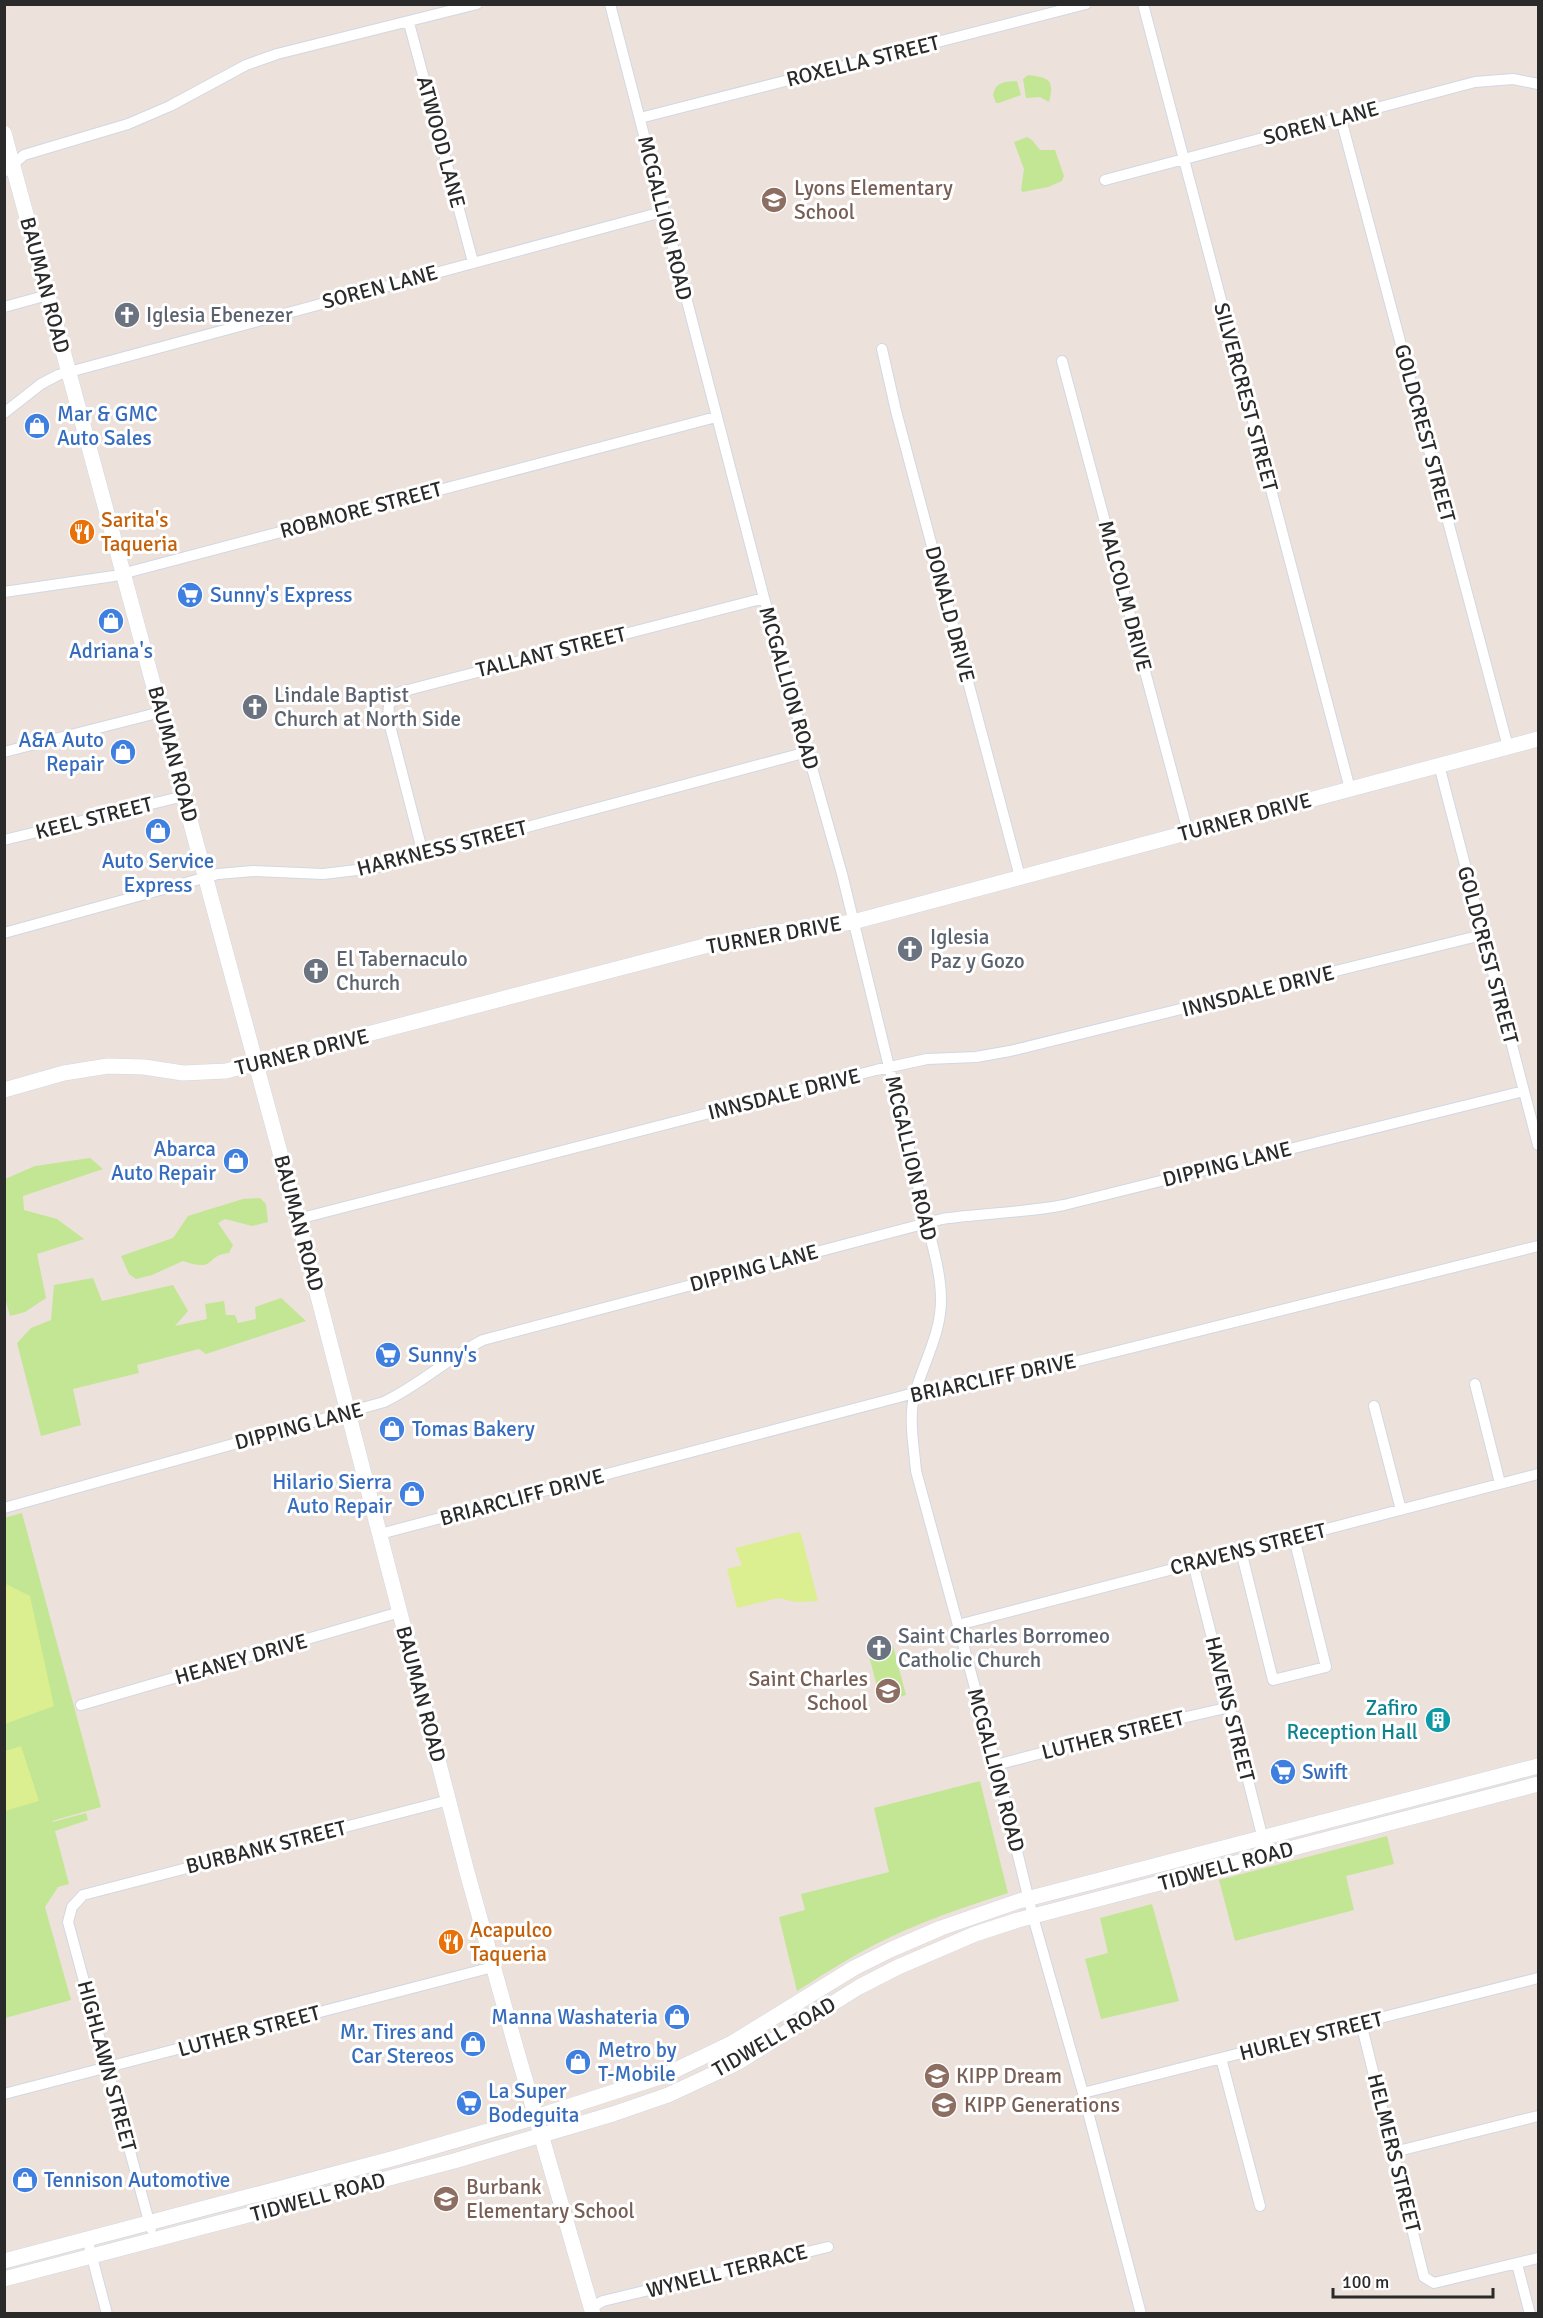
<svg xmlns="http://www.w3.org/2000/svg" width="1543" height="2318" font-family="Signika,sans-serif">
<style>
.green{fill:#c2e694}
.pitch{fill:#dbee90}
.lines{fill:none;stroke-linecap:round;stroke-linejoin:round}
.street-casing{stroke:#d0d8e3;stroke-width:12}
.secondary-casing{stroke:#d0d8e3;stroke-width:16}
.street{stroke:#fff;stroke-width:10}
.secondary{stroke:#fff;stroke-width:15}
.labels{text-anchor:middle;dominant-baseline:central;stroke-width:6;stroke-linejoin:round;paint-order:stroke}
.street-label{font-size:21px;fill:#2a2a2a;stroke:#fff}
.education-label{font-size:21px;fill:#785e54;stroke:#fff;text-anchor:start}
.worship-label{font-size:21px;fill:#5b616d;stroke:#fff;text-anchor:start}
.shop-label{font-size:21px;fill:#366cbe;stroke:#fff;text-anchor:start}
.food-label{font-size:21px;fill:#c56008;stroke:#fff;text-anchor:start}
.culture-label{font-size:21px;fill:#0d838f;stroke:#fff;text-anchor:end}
</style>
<rect width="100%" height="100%" fill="#ede1db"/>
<!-- green -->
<path class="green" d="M1028,75C1049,78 1055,79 1049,102L1040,97L1026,98L1023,79Z
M1017,81L1021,95L999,103H996L993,95C996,81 1005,82 1017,81Z
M1027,137L1032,140L1040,150H1055L1064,176L1062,181L1048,187L1023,192L1021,190L1024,169L1014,142Z
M90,1158L103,1169L23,1196L24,1210L57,1219L84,1239L37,1254L46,1298L25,1312L10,1316L4,1294L5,1179L35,1166Z
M260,1198L266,1204L268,1222L252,1226L225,1219L218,1223L233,1245L229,1253C204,1255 218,1273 183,1261L152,1275L136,1279L129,1274L121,1256L173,1238L188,1216L243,1199Z
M93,1278L102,1301L173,1285L188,1311L175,1326L207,1319L205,1304L224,1301L226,1315H235L238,1323L256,1319L255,1307L281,1298L306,1321L206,1354L199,1349L137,1365L139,1373L73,1389L81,1425L41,1436L17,1343L31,1328L51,1320L54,1285Z
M22,1513L101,1807L52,1821L53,1822L86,1813L88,1820L55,1831L69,1884L58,1887L45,1907L71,2000L5,2018L4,1518Z
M893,1646L906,1695L881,1702L868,1652Z
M980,1781L1008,1893C971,1905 934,1917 899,1933C863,1949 830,1970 797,1991L779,1917L805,1910L801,1894L889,1872L874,1808Z
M1387,1836L1394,1864L1346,1876L1354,1910L1235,1941L1219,1880Z
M1152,1904L1179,2001L1101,2019L1085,1959L1108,1953L1100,1918Z"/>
<!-- pitch -->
<path class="pitch" d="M798,1532L801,1534L818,1601L796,1602L779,1598L737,1608L727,1569L742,1565L735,1548Z
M4,1583L30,1596L54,1706L5,1724Z
M21,1746L39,1801L5,1811V1751Z"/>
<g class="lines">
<!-- street casing -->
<g class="street-casing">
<path id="street" d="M610,4L764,598L842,874L927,1223C933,1248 941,1274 941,1300C941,1333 924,1362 915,1393C908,1417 914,1446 916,1471L996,1765L1033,1917L1083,2093L1141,2314
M1143,4L1350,789
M409,23L473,262
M640,118L1086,4
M1341,119L1508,747
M4,172L24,155L128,124L170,106L246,65L277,54L477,4
M1105,180L1475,82L1513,79L1538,84
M4,307L48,295
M882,349L896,411L1020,877
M1062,361L1188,832
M4,413L41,384L58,375L662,212
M4,592L114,576L716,417
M4,752L161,712
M1439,765L1538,1145
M4,840L184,796
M423,854L388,718L389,705L400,692L764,598
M4,933L218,874L253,871L323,874L374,868L807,752
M298,1219L876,1070L927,1059L976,1057L1010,1051L1482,935
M1475,1384L1500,1483
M1374,1406L1401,1510
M4,1508L384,1402C420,1385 448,1358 483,1340L942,1219C983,1213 1024,1213 1064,1205L1524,1091
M380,1534L956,1382L983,1376L1046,1369L1538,1246
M1241,1551L1273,1680L1326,1667L1294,1538
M1193,1563L1267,1855
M958,1625L1538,1474
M81,1705L400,1612
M996,1765L1117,1733L1230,1707
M1361,2023L1424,2277L1434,2283L1538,2258
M1221,2058L1260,2206
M1083,2093L1538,1978
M4,2094L493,1967
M1394,2152L1538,2116
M151,2229L68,1922L72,1907L83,1895L449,1800
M87,2238L107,2314
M1517,2264L1530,2314
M592,2307L603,2301L828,2247"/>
</g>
<!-- secondary casing -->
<g class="secondary-casing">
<path id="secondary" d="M4,133L298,1219L467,1872L516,2048L593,2314
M4,1090L64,1073L108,1066L144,1067L183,1073L226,1071L716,943L762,934L853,922L1538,739
M4,2261L395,2158L536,2117L663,2076L732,2043L854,1968L890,1950L941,1928L1019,1901L1538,1766
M4,2279L454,2161L613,2114L668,2095L737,2063L859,1987L898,1967L975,1934L1018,1920L1538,1784"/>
</g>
<!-- street -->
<use href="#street" class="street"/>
<!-- secondary -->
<use href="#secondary" class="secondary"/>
</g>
<!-- icons -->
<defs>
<g id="school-disc" transform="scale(1.35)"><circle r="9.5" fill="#8d6e63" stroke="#fff"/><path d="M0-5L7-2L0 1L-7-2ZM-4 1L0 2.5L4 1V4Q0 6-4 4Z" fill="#fff"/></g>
<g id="church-disc" transform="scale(1.35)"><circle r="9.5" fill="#6b7280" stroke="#fff"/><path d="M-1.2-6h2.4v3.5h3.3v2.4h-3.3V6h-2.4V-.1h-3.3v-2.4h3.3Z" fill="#fff"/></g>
<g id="shop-disc" transform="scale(1.35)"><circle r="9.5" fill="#3f7fe0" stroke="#fff"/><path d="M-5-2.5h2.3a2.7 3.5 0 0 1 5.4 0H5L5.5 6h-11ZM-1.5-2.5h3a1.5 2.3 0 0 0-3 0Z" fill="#fff"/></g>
<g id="restaurant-disc" transform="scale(1.35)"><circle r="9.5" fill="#e8710a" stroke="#fff"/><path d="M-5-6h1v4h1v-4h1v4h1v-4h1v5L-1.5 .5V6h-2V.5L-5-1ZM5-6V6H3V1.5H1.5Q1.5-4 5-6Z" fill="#fff"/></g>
<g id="supermarket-disc" transform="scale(1.35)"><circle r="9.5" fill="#3f7fe0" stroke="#fff"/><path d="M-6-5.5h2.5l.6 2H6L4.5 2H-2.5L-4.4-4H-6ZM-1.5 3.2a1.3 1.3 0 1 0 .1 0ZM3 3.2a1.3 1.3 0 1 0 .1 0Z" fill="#fff"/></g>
<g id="building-disc" transform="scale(1.35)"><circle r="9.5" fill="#0f9aa8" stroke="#fff"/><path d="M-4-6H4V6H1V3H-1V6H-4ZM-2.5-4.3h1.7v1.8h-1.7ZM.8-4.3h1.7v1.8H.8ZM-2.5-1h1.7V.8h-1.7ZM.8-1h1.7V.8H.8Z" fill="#fff"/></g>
</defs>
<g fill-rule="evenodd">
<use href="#school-disc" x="774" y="200"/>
<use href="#church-disc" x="127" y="315"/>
<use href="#shop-disc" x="37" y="426"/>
<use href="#restaurant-disc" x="82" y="532"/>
<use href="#supermarket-disc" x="190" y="595"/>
<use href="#shop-disc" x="111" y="621"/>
<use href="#church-disc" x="255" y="707"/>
<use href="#shop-disc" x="123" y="752"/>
<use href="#shop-disc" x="158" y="831"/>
<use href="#church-disc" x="910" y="949"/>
<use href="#church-disc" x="316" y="971"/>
<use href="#shop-disc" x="236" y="1161"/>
<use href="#supermarket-disc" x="388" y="1355"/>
<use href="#shop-disc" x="392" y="1429"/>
<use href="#shop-disc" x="412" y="1494"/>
<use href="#church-disc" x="879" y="1648"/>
<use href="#school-disc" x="888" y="1691"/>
<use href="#building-disc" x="1438" y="1720"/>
<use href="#supermarket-disc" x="1283" y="1772"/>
<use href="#restaurant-disc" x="451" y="1942"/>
<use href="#shop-disc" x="677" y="2017"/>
<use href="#shop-disc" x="473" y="2044"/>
<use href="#shop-disc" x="578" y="2062"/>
<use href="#school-disc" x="937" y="2076"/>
<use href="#supermarket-disc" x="469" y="2103"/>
<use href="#school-disc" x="944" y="2105"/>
<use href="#shop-disc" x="25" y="2180"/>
<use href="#school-disc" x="446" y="2199"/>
</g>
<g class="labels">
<!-- street labels -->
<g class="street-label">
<text transform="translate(863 61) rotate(-14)">ROXELLA STREET</text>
<text transform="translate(1321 123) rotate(-15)">SOREN LANE</text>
<text transform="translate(441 142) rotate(75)">ATWOOD LANE</text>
<text transform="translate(665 218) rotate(76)">MCGALLION ROAD</text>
<text transform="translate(45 285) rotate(75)">BAUMAN ROAD</text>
<text transform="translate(380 287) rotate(-15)">SOREN LANE</text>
<text transform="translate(1246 397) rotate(75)">SILVERCREST STREET</text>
<text transform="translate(1425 433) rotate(75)">GOLDCREST STREET</text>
<text transform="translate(361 510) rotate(-15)">ROBMORE STREET</text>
<text transform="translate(1125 596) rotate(75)">MALCOLM DRIVE</text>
<text transform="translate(950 614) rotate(75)">DONALD DRIVE</text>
<text transform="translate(551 652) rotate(-14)">TALLANT STREET</text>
<text transform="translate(789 688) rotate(74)">MCGALLION ROAD</text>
<text transform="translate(173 754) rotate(75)">BAUMAN ROAD</text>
<text transform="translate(1245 817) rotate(-15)">TURNER DRIVE</text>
<text transform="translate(94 818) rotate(-14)">KEEL STREET</text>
<text transform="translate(442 848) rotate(-14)">HARKNESS STREET</text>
<text transform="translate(774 935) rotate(-10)">TURNER DRIVE</text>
<text transform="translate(1488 955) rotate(75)">GOLDCREST STREET</text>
<text transform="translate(1258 991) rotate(-14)">INNSDALE DRIVE</text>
<text transform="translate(302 1052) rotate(-14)">TURNER DRIVE</text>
<text transform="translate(784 1094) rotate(-14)">INNSDALE DRIVE</text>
<text transform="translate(911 1158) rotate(77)">MCGALLION ROAD</text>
<text transform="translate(1227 1164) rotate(-14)">DIPPING LANE</text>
<text transform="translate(299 1223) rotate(75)">BAUMAN ROAD</text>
<text transform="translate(754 1268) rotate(-15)">DIPPING LANE</text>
<text transform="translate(993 1378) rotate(-12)">BRIARCLIFF DRIVE</text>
<text transform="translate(299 1426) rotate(-15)">DIPPING LANE</text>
<text transform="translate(522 1497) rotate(-15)">BRIARCLIFF DRIVE</text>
<text transform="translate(1248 1549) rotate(-14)">CRAVENS STREET</text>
<text transform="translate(241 1659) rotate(-16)">HEANEY DRIVE</text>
<text transform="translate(421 1694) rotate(75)">BAUMAN ROAD</text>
<text transform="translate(1230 1709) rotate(76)">HAVENS STREET</text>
<text transform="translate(1113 1735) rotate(-14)">LUTHER STREET</text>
<text transform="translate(996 1770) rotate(75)">MCGALLION ROAD</text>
<text transform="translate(266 1847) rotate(-14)">BURBANK STREET</text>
<text transform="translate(1226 1866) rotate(-15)">TIDWELL ROAD</text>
<text transform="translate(249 2031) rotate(-15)">LUTHER STREET</text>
<text transform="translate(1311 2036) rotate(-14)">HURLEY STREET</text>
<text transform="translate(774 2037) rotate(-30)">TIDWELL ROAD</text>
<text transform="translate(107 2066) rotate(75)">HIGHLAWN STREET</text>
<text transform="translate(1394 2153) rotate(76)">HELMERS STREET</text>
<text transform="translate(318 2197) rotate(-15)">TIDWELL ROAD</text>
<text transform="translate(727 2271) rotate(-14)">WYNELL TERRACE</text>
</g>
<!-- education labels -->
<g class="education-label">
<text x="794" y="188">Lyons Elementary<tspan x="794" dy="24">School</tspan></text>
<text x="868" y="1679" text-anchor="end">Saint Charles<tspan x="868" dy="24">School</tspan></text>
<text x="956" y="2076">KIPP Dream</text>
<text x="964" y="2105">KIPP Generations</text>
<text x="466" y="2187">Burbank<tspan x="466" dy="24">Elementary School</tspan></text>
</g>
<!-- worship labels -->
<g class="worship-label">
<text x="146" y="315">Iglesia Ebenezer</text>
<text x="274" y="695">Lindale Baptist<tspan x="274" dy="24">Church at North Side</tspan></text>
<text x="930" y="937">Iglesia<tspan x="930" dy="24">Paz y Gozo</tspan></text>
<text x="336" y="959">El Tabernaculo<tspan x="336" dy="24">Church</tspan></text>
<text x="898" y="1636">Saint Charles Borromeo<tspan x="898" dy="24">Catholic Church</tspan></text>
</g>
<!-- shop labels -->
<g class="shop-label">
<text x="57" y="414">Mar &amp; GMC<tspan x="57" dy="24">Auto Sales</tspan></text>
<text x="210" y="595">Sunny's Express</text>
<text x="111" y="651" text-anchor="middle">Adriana's</text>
<text x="104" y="740" text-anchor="end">A&amp;A Auto<tspan x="104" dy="24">Repair</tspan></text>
<text x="158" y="861" text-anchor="middle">Auto Service<tspan x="158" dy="24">Express</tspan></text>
<text x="216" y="1149" text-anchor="end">Abarca<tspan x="216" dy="24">Auto Repair</tspan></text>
<text x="408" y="1355">Sunny's</text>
<text x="412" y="1429">Tomas Bakery</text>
<text x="392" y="1482" text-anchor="end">Hilario Sierra<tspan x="392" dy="24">Auto Repair</tspan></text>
<text x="1302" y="1772">Swift</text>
<text x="658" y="2017" text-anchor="end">Manna Washateria</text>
<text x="454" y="2032" text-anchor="end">Mr. Tires and<tspan x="454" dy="24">Car Stereos</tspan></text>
<text x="598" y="2050">Metro by<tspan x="598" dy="24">T-Mobile</tspan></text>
<text x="488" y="2091">La Super<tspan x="488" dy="24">Bodeguita</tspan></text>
<text x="44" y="2180">Tennison Automotive</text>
</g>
<!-- food labels -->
<g class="food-label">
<text x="101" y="520">Sarita's<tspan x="101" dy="24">Taqueria</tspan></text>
<text x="470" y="1930">Acapulco<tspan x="470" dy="24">Taqueria</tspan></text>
</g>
<!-- culture labels -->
<g class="culture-label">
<text x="1418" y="1708">Zafiro<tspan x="1418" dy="24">Reception Hall</tspan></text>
</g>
</g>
<!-- border -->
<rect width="1543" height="2318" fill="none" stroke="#2a2a2a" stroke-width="12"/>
<!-- scale -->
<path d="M1333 2288v9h160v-9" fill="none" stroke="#2a2a2a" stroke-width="3"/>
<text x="1342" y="2288" font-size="18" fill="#2a2a2a" stroke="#ffffff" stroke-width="4.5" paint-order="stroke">100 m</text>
</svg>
